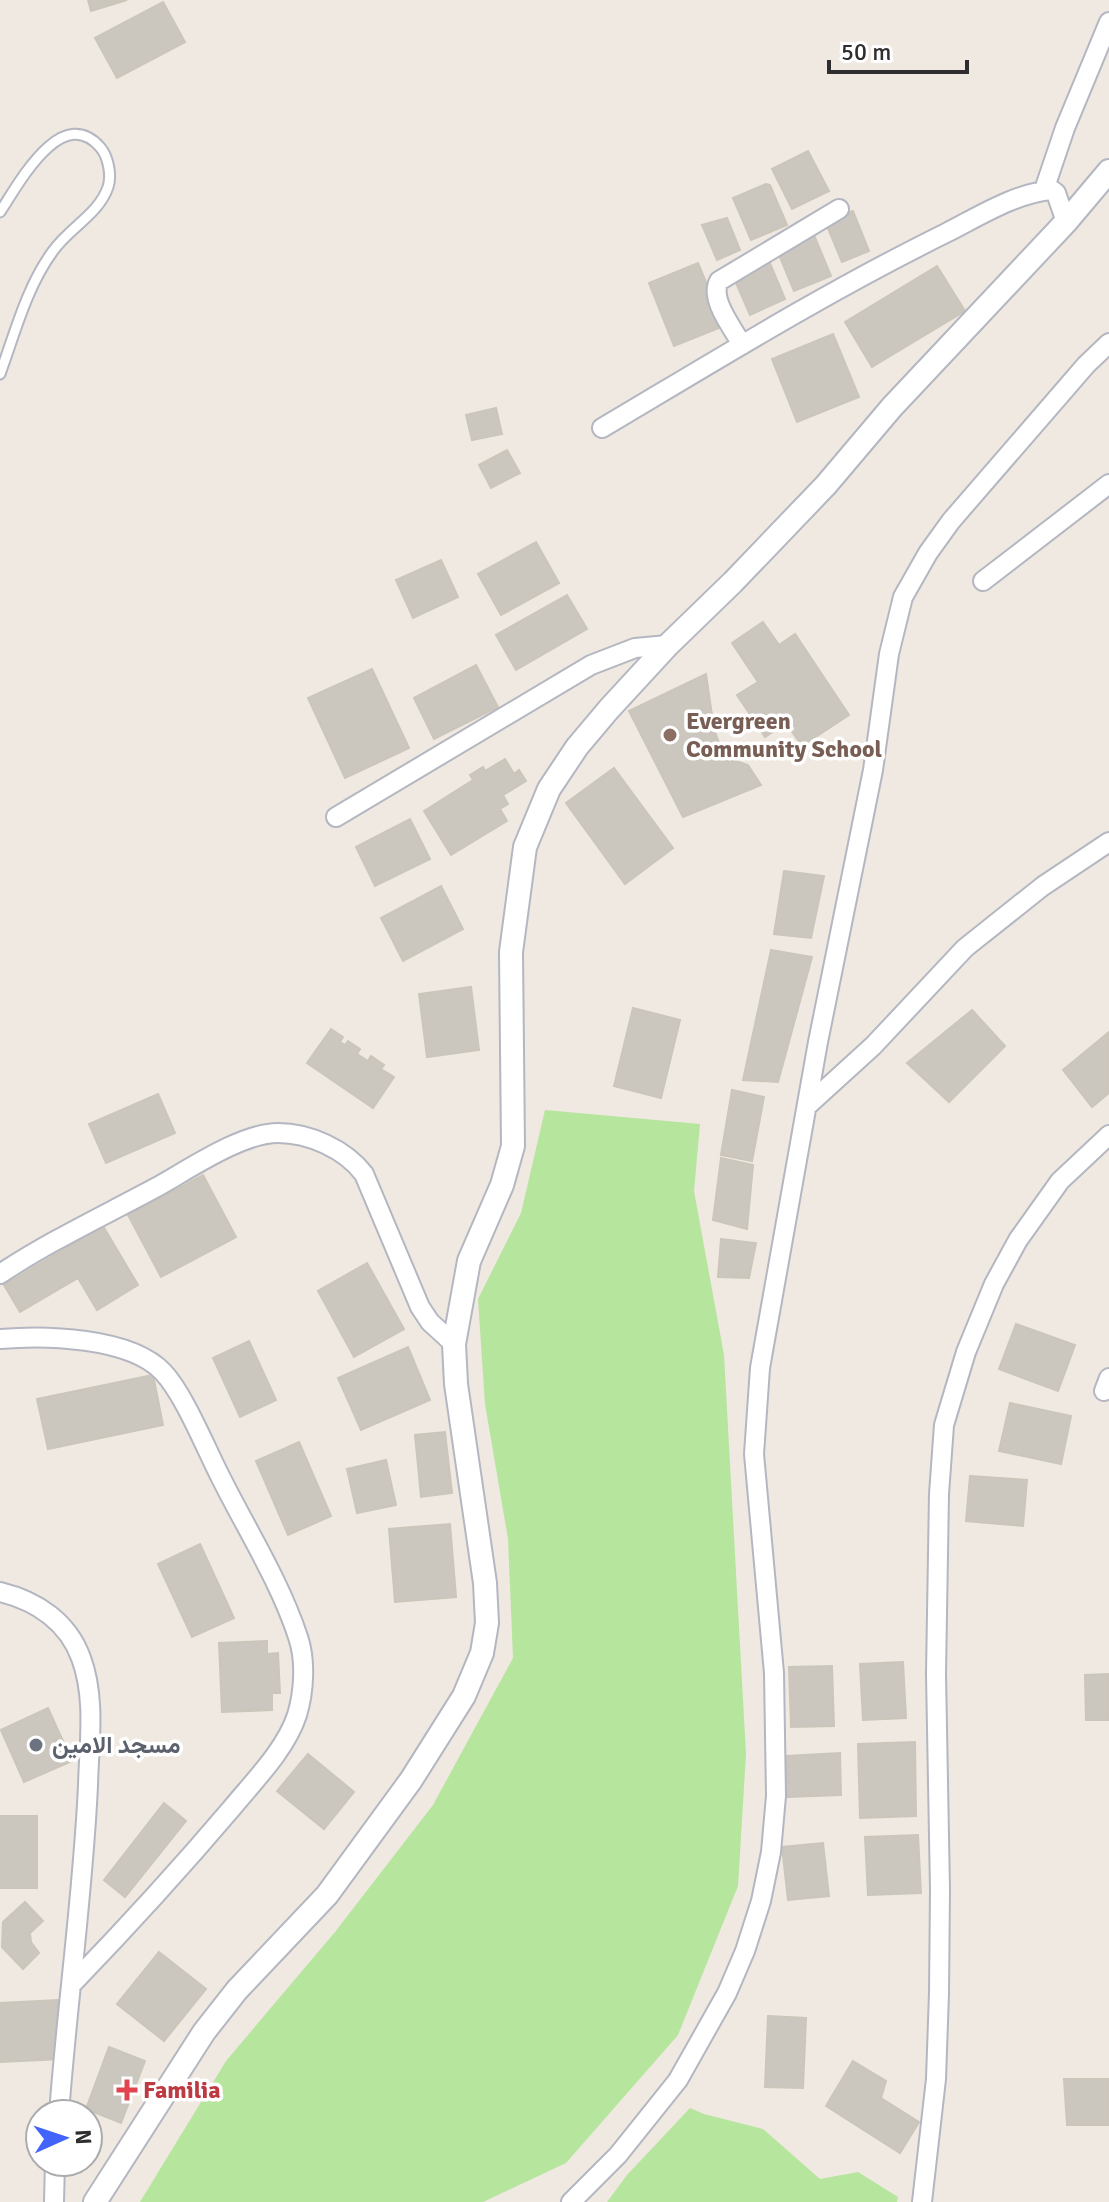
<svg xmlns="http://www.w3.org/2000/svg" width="1109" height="2202" font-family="Signika,Vazirmatn,sans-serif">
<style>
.green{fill:#b6e59e}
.building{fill:#cbc7bf;stroke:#cbc5ba;stroke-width:2}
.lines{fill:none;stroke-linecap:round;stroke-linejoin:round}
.service-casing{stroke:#b4b7c1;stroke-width:13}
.minor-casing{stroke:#b4b7c1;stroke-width:22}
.tertiary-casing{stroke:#b4b7c1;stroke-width:26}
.service{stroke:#fff;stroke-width:9}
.minor{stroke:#fff;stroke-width:18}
.tertiary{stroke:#fff;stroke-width:22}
.education-dot{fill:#8d6e63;stroke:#fff;stroke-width:3}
.worship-dot{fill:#6b7280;stroke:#fff;stroke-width:3}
.health-dot{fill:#e0444e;stroke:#fff;stroke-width:3}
.labels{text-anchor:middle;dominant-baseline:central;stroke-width:7;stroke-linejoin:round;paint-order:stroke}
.education-label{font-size:24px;font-weight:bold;fill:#785e54;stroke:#fff;text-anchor:start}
.worship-label{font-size:24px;font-weight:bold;fill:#5b616d;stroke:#fff;text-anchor:start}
.health-label{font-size:24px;font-weight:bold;fill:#be3a42;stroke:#fff;text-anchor:start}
</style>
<rect width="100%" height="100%" fill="#efe9e1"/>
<!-- green -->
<path class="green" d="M545,1110L700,1124L694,1191L724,1355L746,1754L738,1886L678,2035L566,2163L483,2202H140L226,2061L335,1932L433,1805L513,1658L508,1539L485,1404L478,1299L521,1213Z
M690,2108L704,2114L763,2129L820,2179L858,2172L898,2197L897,2202H607L627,2175Z"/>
<!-- building -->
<path class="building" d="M88,0H127L91,11Z
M163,2L185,42L117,78L95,38Z
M808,151L829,191L792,209L772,169Z
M766,184L770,185L787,225L751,240L733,198Z
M853,211L869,251L842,262L825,221Z
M727,218L740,250L717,260L702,225Z
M812,235H814L831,276L794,291L777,250Z
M769,261L785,299L750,315L733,276Z
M698,263L724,326L674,346L649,283Z
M937,266L965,311L872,367L845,322Z
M833,334L859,397L797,422L772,359Z
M496,408L502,434L472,440L466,415Z
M507,450L520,473L491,488L479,465Z
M536,542L559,583L501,615L478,574Z
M441,560L458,597L413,618L396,580Z
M567,595L587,629L516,670L496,635Z
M763,622L779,645L795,634L849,715L802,746L786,723L765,737L737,695L758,682L732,643Z
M476,665L498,707L434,739L414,698Z
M372,669L409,748L345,778L308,698Z
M706,674L714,729L724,757L748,765L761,785L683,817L629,711Z
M505,759L514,774L519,770L526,781L503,795L508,804L500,809L507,821L451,855L424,811L473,780L470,775L483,767L485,771Z
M614,768L673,848L625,884L566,803Z
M410,819L430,859L375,886L356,847Z
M784,871L824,876L811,938L774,934Z
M441,886L463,929L403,961L381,918Z
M771,950L812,957L778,1082L743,1080Z
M471,987L479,1050L427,1057L419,994Z
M633,1008L680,1020L661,1098L614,1086Z
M972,1010L1005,1046L949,1102L907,1063Z
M331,1029L343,1037L340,1042L345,1045L348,1041L360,1049L357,1054L368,1061L371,1056L384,1065L381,1069L394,1077L373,1108L307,1063Z
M1109,1032V1093L1092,1107L1063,1070Z
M732,1090L764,1097L752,1161L721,1155Z
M158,1094L175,1133L106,1163L89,1124Z
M721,1158L753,1165L747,1229L713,1220Z
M203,1175L236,1237L161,1277L128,1215Z
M103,1226L138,1285L97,1310L78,1278L20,1312L4,1285Z
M721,1239L756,1243L749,1278L718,1277Z
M367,1263L404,1329L354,1357L318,1291Z
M1016,1324L1075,1345L1058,1391L999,1369Z
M249,1341L276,1400L240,1417L213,1358Z
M408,1347L430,1400L361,1430L338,1378Z
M153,1375L163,1425L48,1449L37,1399Z
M1010,1403L1071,1416L1061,1464L999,1451Z
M445,1432L452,1493L421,1497L415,1435Z
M299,1442L331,1516L288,1535L256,1461Z
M386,1460L396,1505L357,1513L347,1469Z
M970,1476L1027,1480L1023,1526L966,1521Z
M450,1524L456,1597L395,1602L389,1529Z
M200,1544L234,1618L192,1637L158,1564Z
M267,1641V1654L278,1653L280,1693H272V1710L222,1712L219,1643Z
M903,1662L906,1718L863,1720L860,1664Z
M832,1666L834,1726L791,1727L789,1667Z
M1109,1674V1720H1086L1085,1675Z
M48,1708L72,1761L24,1782L1,1730Z
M915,1742L916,1816L860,1818L858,1744Z
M840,1753L841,1795L788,1797L786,1756Z
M308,1754L354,1792L324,1829L277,1791Z
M164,1803L186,1821L125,1897L104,1880Z
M0,1816H37V1888H0Z
M918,1835L921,1893L868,1895L865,1837Z
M823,1843L829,1896L788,1900L782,1847Z
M25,1902L43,1921L30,1933L31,1942L39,1953L23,1969L2,1947L3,1922Z
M159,1952L206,1989L164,2041L117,2004Z
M58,2000L61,2059L0,2062V2003Z
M768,2016L806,2018L803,2088L765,2087Z
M109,2047L145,2061L121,2123L86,2109Z
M853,2061L886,2081L881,2098L919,2122L900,2153L826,2106Z
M1064,2079H1109V2125H1067Z"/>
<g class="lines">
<!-- service casing -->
<g class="service-casing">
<path id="service" d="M0,212C18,185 61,103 100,147C108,156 112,175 108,187C99,214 69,228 53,251C27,286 15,333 0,374"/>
</g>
<!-- minor casing -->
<g class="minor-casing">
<path id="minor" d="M1044,190L1065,128L1109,22
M742,345C733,328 709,299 719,281L839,209
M602,428C715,361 828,291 946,233C978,217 1015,193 1052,190L1056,193L1066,222
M983,581L1109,484
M336,817L591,665L635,648L668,645
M807,1106L873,1046L965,948L1043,886L1109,842
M0,1274C50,1241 103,1216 155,1188C188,1170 241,1133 278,1133C309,1133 345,1149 364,1174L420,1307L430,1322L454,1344
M0,1339C44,1335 130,1337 163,1372C184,1394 206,1449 221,1478C247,1530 280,1582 298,1637C306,1660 304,1692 297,1715C286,1749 254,1781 231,1809C180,1869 127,1927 72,1984
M1104,1391L1109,1378
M0,1592C37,1601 68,1622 81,1658C96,1698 89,1744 88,1785C83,1896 67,2004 59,2114
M54,2202L55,2162
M571,2202L618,2155L678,2080L727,1993L745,1951L761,1901L771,1852L776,1796L774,1673L754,1454L760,1368L818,1042L873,770L889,654L903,597L928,553L951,521L1086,365L1109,343
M922,2202L936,2079L939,1993L940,1890L936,1674L939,1494L944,1425L966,1352L994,1284L1018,1240L1060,1181L1109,1135"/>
</g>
<!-- tertiary casing -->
<g class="tertiary-casing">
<path id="tertiary" d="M95,2202L204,2032L237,1990L327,1895L411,1780L464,1696L482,1653L487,1623L485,1583L456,1384L454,1344L469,1261L502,1185L513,1146L511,952L525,847L549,789L577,747L609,709L668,645L733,582L826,485L892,407L1066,222L1109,171"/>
</g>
<!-- service -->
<use href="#service" class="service"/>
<!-- minor -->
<use href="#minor" class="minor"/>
<!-- tertiary -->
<use href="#tertiary" class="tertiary"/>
</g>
<!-- markers -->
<circle class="education-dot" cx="670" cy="735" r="8"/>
<circle class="worship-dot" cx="36" cy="1745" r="8"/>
<path class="health-dot" d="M123 2078h8v8h8v8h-8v8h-8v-8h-8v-8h8z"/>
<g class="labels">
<!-- education labels -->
<g class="education-label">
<text x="686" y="721">Evergreen<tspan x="686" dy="28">Community School</tspan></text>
</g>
<!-- worship labels -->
<g class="worship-label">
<text x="52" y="1745">مسجد الامين</text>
</g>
<!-- health labels -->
<g class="health-label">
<text x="143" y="2090">Familia</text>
</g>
</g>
<!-- north arrow -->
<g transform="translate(64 2138) rotate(87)"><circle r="38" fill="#ffffff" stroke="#ababab" stroke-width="2"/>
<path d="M0-6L14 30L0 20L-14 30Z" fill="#4264fb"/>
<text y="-12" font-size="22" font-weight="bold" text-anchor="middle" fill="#2e2e2e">N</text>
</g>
<!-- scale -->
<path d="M829 60v12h138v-12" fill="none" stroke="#2e2e2e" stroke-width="4"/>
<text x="841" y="60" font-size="24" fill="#2e2e2e" stroke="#ffffff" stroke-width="6" paint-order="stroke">50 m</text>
</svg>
